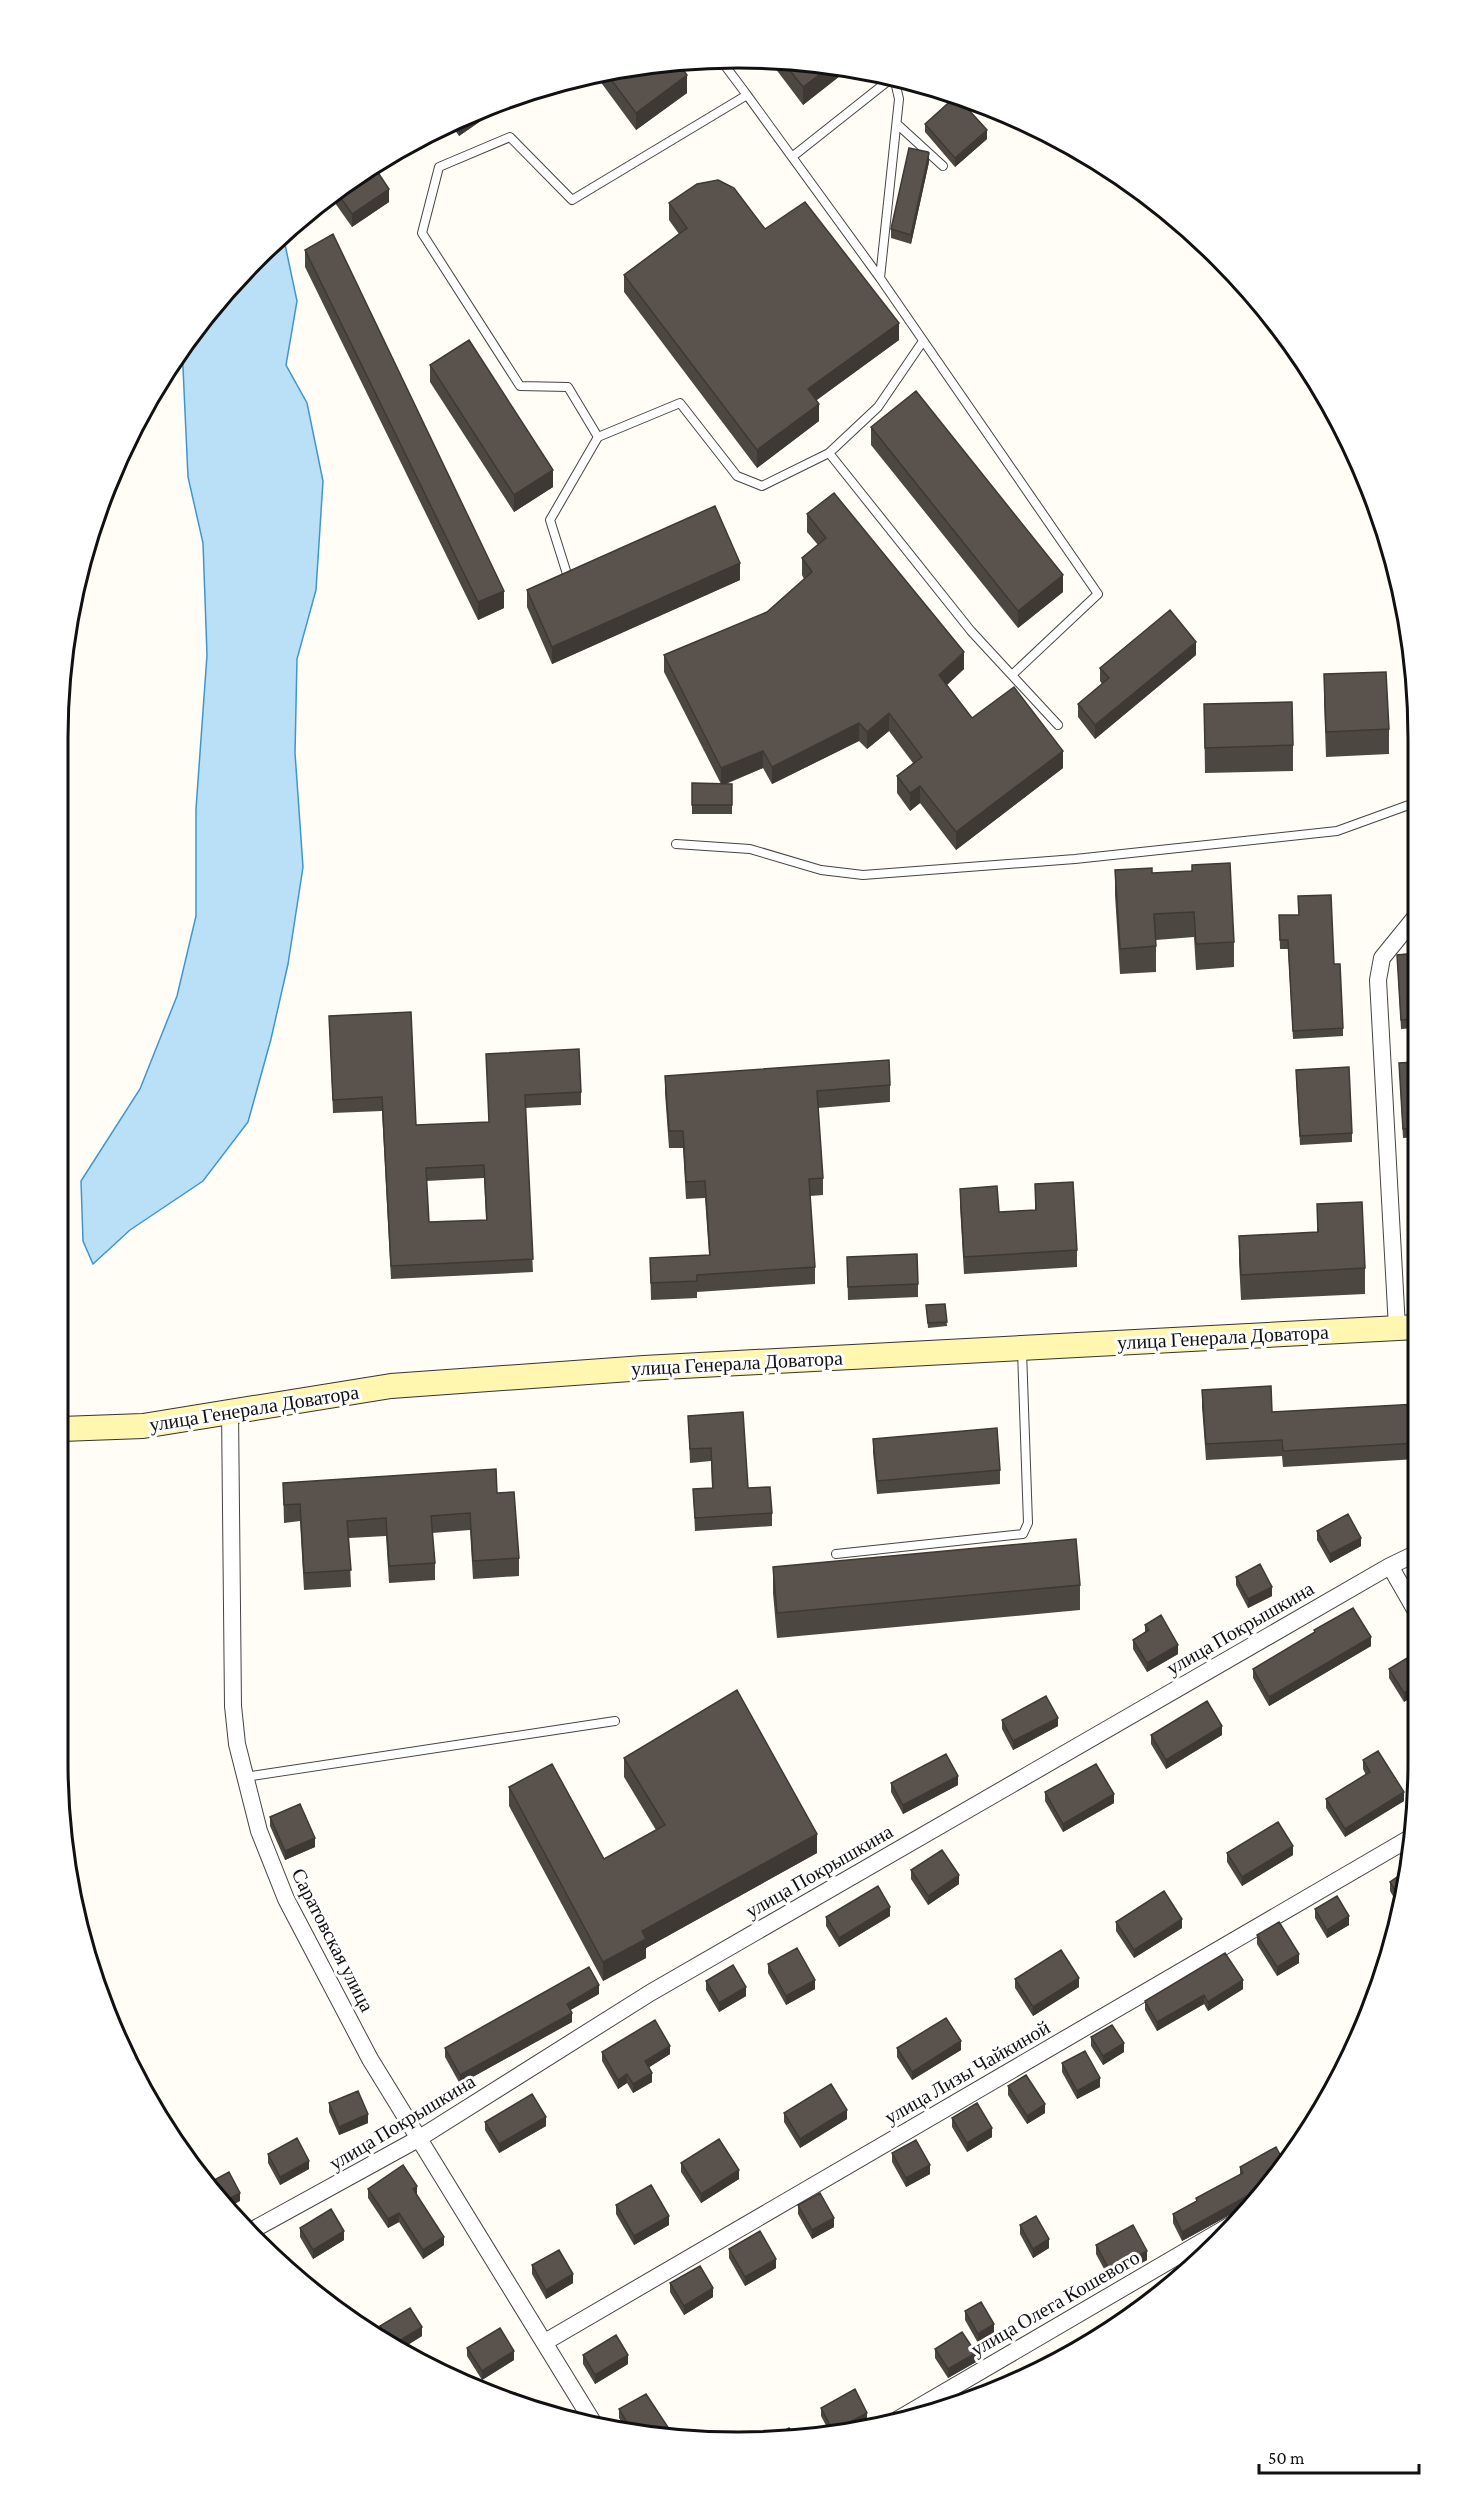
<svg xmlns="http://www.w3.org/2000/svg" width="1475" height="2500" font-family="'Crimson Pro',serif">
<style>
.water{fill:#b9e0f7;stroke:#3f96cf;stroke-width:1.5}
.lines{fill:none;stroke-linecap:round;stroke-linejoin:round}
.lane-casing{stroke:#444;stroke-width:10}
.street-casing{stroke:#444;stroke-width:18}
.secondary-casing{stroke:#333;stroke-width:26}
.lane{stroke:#fff;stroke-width:8}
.street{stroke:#fff;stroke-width:16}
.secondary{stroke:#fff6b0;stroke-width:24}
.wall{fill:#4d4742;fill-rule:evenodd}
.shaded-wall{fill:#3f3936}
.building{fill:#5a524d;stroke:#3f3936;stroke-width:1.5;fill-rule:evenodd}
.labels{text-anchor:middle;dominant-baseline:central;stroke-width:6;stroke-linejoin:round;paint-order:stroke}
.street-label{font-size:20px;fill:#111;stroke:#fff}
.rim{fill:none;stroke:#111;stroke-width:3}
</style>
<rect width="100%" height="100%" fill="#fffdf5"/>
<!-- water -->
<path class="water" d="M283,235L297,301L286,365L307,403L323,481L316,590L297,659L295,753L303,867L288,964L271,1039L248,1122L203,1181L130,1230L93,1264L83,1241L81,1181L140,1089L177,996L196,916V809L207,655L203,543L188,477L182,346L256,257Z"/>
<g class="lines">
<!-- lane casing -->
<g class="lane-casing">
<path id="lane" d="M720,59L747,95
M894,77L899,99L880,278L1098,594L1012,675
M897,124L943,166
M792,157L893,77
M598,437L680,403L737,476L762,486L829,453L971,631L1058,725
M829,453L878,407L923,341
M567,574L550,520L598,437L568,387L520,386L422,233L439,167L510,137L572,200L747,95L880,278
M676,844L750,849L821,870L863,875L1075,859L1337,831L1417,802
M836,1554L1023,1534L1028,1523L1022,1351
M245,1777L615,1721"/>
</g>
<!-- street casing -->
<g class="street-casing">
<path id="street" d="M1397,1328L1378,980L1382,958L1417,915
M230,1410L233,1706L237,1744L259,1831L286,1899L370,2059L596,2427
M1390,1566L1417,1613
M247,2233L418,2139L650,1993L1390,1566L1417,1553
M545,2342L1410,1838
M890,2424L1241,2219"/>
</g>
<!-- secondary casing -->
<g class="secondary-casing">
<path id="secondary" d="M61,1429L143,1426L391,1386L644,1368L1417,1327"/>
</g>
<!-- lane -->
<use href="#lane" class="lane"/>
<!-- street -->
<use href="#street" class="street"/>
<!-- secondary -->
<use href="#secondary" class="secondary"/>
</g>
<!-- wall -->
<path class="wall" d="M769,60L850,68L803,105Z
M604,70L687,93L636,130L594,73Z
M514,98L459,136L450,123L477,109Z
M925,124L987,139L955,167L925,132Z
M929,162L911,244L891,238V229Z
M359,172L389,202L352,227L330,196Z
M669,203L765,229L899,340L817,400L819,421L757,468L624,292V275L679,234L669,220Z
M305,250L504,608L478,620L305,267Z
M430,365L553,487L514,512L430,382Z
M871,427L1063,592L1018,628L871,445Z
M807,514L964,669L947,685L972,718L1063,768L956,850L920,803L910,811L897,793V776L913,763L889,731L867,749L859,741L772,784L763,768L726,784H732V814H692V783L721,784L664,672V655L767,612L804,579L802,575V558L818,545L807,532Z
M740,580L552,664L527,607V590Z
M1196,655L1095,739L1078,717V704L1102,684L1100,681V668Z
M1324,674L1389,729V754L1326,757L1324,700Z
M1204,704L1293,745V771L1205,773Z
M1115,870L1152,873L1234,942V967L1196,970L1194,937L1156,940V972L1120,974L1115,895Z
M1279,915L1334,964L1343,1028V1036L1293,1039L1288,949H1280Z
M1417,953V1028L1401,1029L1397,955Z
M329,1016L416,1125L489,1122L486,1054L581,1092V1105L525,1108L533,1272L391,1279L382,1111L333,1113ZM484,1178L486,1220L429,1222L426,1181Z
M1417,1062V1137L1403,1138L1399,1063Z
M665,1076L890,1085V1102L818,1108L823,1178V1195L810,1196L815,1267V1284L697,1292V1298L651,1300L650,1258L709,1255L705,1198L686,1199L683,1148H669L665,1093Z
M1296,1078L1352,1133V1142L1300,1145Z
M1035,1184L1077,1250V1267L964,1274L960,1206V1189L999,1212L1035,1210Z
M1317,1204L1365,1268V1294L1241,1300L1239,1261V1236L1317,1232Z
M847,1257L918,1284V1297L848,1300Z
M945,1304L947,1326L928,1328L926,1305Z
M1202,1390L1272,1412L1417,1404V1459L1283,1467L1282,1456L1206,1460L1202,1407Z
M688,1416L748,1488L772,1513V1526L695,1531L693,1489L712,1488L711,1461L690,1463Z
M873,1439L1000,1470V1484L877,1494L873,1452Z
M283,1483L497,1493L519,1558V1576L473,1579L470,1530L432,1533L435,1563V1580L389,1583L386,1536L349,1538L351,1587L304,1590L300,1521L284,1523Z
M1317,1531L1361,1546L1330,1563L1317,1540Z
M773,1567L1080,1585V1610L777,1638L773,1593Z
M1236,1577L1272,1596L1248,1608L1236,1585Z
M1145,1625L1178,1654L1147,1672L1133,1649V1640L1145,1632Z
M1314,1630L1371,1646L1269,1706L1253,1678V1669L1314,1633Z
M1417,1652L1404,1702L1389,1678V1669Z
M1002,1720L1058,1726L1013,1750L1002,1729Z
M1151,1735H1222L1166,1769L1151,1744Z
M624,1758L817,1853L646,1948V1958L603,1981L509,1806V1787L604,1859L656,1830L624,1777Z
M1363,1760L1404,1801L1345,1837L1326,1808V1799L1366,1775L1363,1769Z
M891,1783L958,1785L903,1814L891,1792Z
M1045,1792L1114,1803L1063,1832L1045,1801Z
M270,1817L315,1847L285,1860L270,1826Z
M1227,1853L1293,1855L1242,1886L1227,1862Z
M911,1870L959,1884L928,1905L911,1879Z
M1403,1873L1397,1903L1390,1891V1882Z
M1315,1909L1349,1925L1327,1938L1315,1918Z
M890,1916L839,1947L826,1926V1917Z
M1116,1922L1182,1928L1134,1958L1116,1931Z
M1257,1935L1299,1963L1277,1976L1257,1944Z
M768,1964L815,1989L786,2005L768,1973Z
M1015,1979L1079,1987L1033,2016L1015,1988Z
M706,1981L746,1996L719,2012L706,1990Z
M1243,1989L1208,2011L1204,2004L1157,2031L1145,2010V2001Z
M599,1994L570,2010L572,2022L460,2084L445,2057V2048Z
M1091,2037L1124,2052L1103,2065L1091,2046Z
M897,2048L961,2050L912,2080L897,2057Z
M602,2052L670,2054L649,2067L652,2082L633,2093L627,2083L618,2089L602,2061Z
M1062,2063L1100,2087L1077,2099L1062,2072Z
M1008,2086L1045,2113L1027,2124L1008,2095Z
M329,2103L368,2123L339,2135L329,2112Z
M784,2113L847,2119L800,2148L784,2122Z
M952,2118L992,2137L967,2152L952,2127Z
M485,2122L546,2126L499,2153L485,2130Z
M892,2153L930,2174L906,2187L892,2162Z
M268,2154L309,2169L280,2185L268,2163Z
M681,2163L739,2179L701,2203L681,2172Z
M1285,2164L1259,2199L1182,2241L1173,2223V2214L1196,2201V2198L1240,2175V2167Z
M368,2189L417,2195L444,2245L423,2259L399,2222L388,2228L368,2198Z
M616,2205L669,2225L634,2245L616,2214Z
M798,2205L834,2227L812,2239L798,2214Z
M1020,2225L1049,2248L1033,2258L1020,2234Z
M300,2228L344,2240L313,2259L300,2237Z
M1096,2245L1147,2260L1110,2280L1096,2254Z
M729,2249L776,2268L745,2286L729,2258Z
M532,2265L573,2283L546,2299L532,2274Z
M670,2283L713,2297L684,2315L670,2292Z
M965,2311L994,2333L978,2343L965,2320Z
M380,2326L422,2336L398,2351L384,2342L380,2335Z
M467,2348L514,2360L482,2380L467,2356Z
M935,2349L976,2362L948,2378L935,2358Z
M583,2355L628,2364L595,2384L583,2364Z
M821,2408L867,2422L846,2433L831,2435L821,2416Z
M619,2409L649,2437L628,2433L619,2418Z"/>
<!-- shaded-wall -->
<path class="shaded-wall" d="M831,66L850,68L803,105V87Z
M687,75V93L636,130V113Z
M514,98L459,136V119L462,117L477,109Z
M987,130V139L955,167V158Z
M929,153V162L911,244V235Z
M389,189V202L352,227V214Z
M899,323V340L808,406V389Z
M819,404V421L757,468V450Z
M553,470V487L514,512V495Z
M740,563V580L552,664V647Z
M1063,575V592L1018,628V611Z
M504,591V608L478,620V602Z
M1196,642V655L1095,739V725Z
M964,652V669L939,692V675Z
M889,713V731L867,749V732Z
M859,723V741L772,784V767Z
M763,751V768L721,785V768Z
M1063,751V768L956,850V832Z
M920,786V803L910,811V793Z
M1361,1538V1546L1330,1563V1554Z
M1272,1587V1596L1248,1608V1599Z
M1371,1637V1646L1269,1706V1697Z
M1178,1645V1654L1147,1672V1663Z
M1417,1685V1694L1404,1702V1693Z
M1058,1718V1726L1013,1750V1741Z
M1222,1726V1735L1166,1769V1760Z
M958,1776V1785L903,1814V1805Z
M1404,1792V1801L1345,1837V1829Z
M1114,1794V1803L1063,1832V1824Z
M817,1834V1853L646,1948V1958L603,1981V1962L642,1931Z
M315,1838V1847L285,1860V1851Z
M1293,1846V1855L1242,1886V1877Z
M959,1875V1884L928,1905V1896Z
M890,1907V1916L839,1947V1938Z
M1349,1916V1925L1327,1938V1930Z
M1182,1919V1928L1134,1958V1950Z
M1299,1954V1963L1277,1976V1967Z
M1079,1978V1987L1033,2016V2007Z
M815,1980V1989L786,2005V1996Z
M1243,1980V1989L1208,2011V2002Z
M599,1985V1994L567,2012V2004Z
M746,1987V1996L719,2012V2003Z
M1204,1995V2004L1157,2031V2022Z
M572,2013V2022L460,2084V2075Z
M961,2041V2050L912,2080V2072Z
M1124,2043V2052L1103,2065V2056Z
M670,2046V2054L645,2070V2061Z
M652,2073V2082L633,2093V2084Z
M627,2074V2083L618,2089V2080Z
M1100,2078V2087L1077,2099V2091Z
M1045,2104V2113L1027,2124V2116Z
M847,2110V2119L800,2148V2139Z
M368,2114V2123L339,2135V2127Z
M546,2117V2126L499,2153V2144Z
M992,2128V2137L967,2152V2143Z
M309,2161V2169L280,2185V2177Z
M930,2165V2174L906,2187V2178Z
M739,2170V2179L701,2203V2194Z
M1271,2183L1259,2199L1182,2241V2232Z
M417,2186V2195L413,2189Z
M240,2193V2201L226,2209L221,2203Z
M399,2213V2222L388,2228V2219Z
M669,2216V2225L634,2245V2236Z
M834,2218V2227L812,2239V2230Z
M344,2231V2240L313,2259V2250Z
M444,2237V2245L423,2259V2250Z
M1049,2239V2248L1033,2258V2249Z
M1147,2251V2260L1110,2280V2271Z
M776,2259V2268L745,2286V2277Z
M573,2274V2283L546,2299V2290Z
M713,2288V2297L684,2315V2306Z
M994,2324V2333L978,2343V2334Z
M422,2327V2336L398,2351L391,2347V2346Z
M514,2351V2360L482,2380V2371Z
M976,2353V2362L948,2378V2369Z
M628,2355V2364L595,2384V2375Z
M867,2413V2422L846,2433L833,2435V2431Z"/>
<!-- building -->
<path class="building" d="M783,62L831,66L803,87Z
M678,63L687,75L636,113L604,70Z
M956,96L987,130L955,158L925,124Z
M909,148L928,152L929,153L911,235L891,229Z
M373,165L389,189L352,214L336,191L359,172Z
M718,180L734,188L765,229L805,202L899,323L808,389L819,404L757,450L624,275L687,228L669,203L697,184Z
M333,234L504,591L478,602L305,250Z
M469,340L553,470L514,495L430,365Z
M916,391L1063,575L1018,611L871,427Z
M834,493L964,652L939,675L972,718L1014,687L1063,751L956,832L920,786L910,793L897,776L922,757L889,713L867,732L859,723L772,767L763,751L721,768L664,655L767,612L812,572L802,558L826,538L807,514Z
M715,506L740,563L552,647L527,590Z
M1170,610L1196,642L1095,725L1078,704L1109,678L1100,668Z
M1386,672L1389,729L1326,732L1324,674Z
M1292,702L1293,745L1205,748L1204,704Z
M692,783L732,784V805H692Z
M1230,863L1234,942L1196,944L1194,912L1154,914L1156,946L1120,949L1115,870L1152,868V873L1192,871V865Z
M1331,895L1334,964H1340L1343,1028L1293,1031L1288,940H1280L1279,915H1299L1298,896Z
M1417,953V1019L1401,1020L1397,955Z
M411,1012L416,1125L489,1122L486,1054L579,1049L581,1092L525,1095L533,1259L391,1266L382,1097L333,1100L329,1016ZM484,1165L487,1220L429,1222L426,1168Z
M889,1060L890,1085L817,1091L823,1178L809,1179L815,1267L697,1275V1281L651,1283L650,1258L710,1255L705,1181L686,1182L683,1131H669L665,1076Z
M1417,1062V1128L1403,1129L1399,1063Z
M1349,1067L1352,1133L1300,1136L1296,1070Z
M1073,1182L1077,1250L964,1257L960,1189L997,1186L999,1212L1036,1210L1035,1184Z
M1362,1202L1365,1268L1241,1275L1239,1236L1318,1232L1317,1204Z
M1413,1215H1417V1271Z
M917,1254L918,1284L848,1287L847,1257Z
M945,1304L947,1322L928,1323L926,1305Z
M1271,1386L1272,1412L1417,1404V1443L1283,1451L1282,1440L1206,1444L1202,1390Z
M743,1412L748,1488L770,1487L772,1513L695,1518L693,1489L713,1488L711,1448L690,1449L688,1416Z
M997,1428L1000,1470L877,1481L873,1439Z
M496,1469L497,1493L514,1492L519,1558L473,1561L470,1513L431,1516L435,1563L389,1566L386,1518L347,1521L351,1570L304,1573L300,1504L284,1505L283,1483Z
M1348,1514L1361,1538L1330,1554L1317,1531Z
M1076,1539L1080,1585L777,1613L773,1567Z
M1260,1564L1272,1587L1248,1599L1236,1577Z
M1353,1608L1371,1637L1269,1697L1253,1669L1315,1632L1314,1630Z
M1161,1615L1178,1645L1147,1663L1133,1640L1149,1630L1145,1625Z
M1417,1652V1685L1404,1693L1389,1669Z
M737,1690L817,1834L642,1931L646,1939L603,1962L509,1787L552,1764L604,1859L665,1825L624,1758Z
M1046,1696L1058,1718L1013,1741L1002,1720Z
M1207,1701L1222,1726L1166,1760L1151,1735Z
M1378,1751L1404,1792L1345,1829L1326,1799L1370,1772L1363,1760Z
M946,1754L958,1776L903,1805L891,1783Z
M1096,1764L1114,1794L1063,1824L1045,1792Z
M300,1804L315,1838L285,1851L270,1817Z
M1278,1822L1293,1846L1242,1877L1227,1853Z
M942,1850L959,1875L928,1896L911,1870Z
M1403,1873L1399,1897L1390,1882Z
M878,1886L890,1907L839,1938L826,1917Z
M1164,1891L1182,1919L1134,1950L1116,1922Z
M1337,1896L1349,1916L1327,1930L1315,1909Z
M1279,1922L1299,1954L1277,1967L1257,1935Z
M797,1948L815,1980L786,1996L768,1964Z
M1061,1950L1079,1978L1033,2007L1015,1979Z
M1225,1953L1243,1980L1208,2002L1204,1995L1157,2022L1145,2001Z
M733,1965L746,1987L719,2003L706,1981Z
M589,1967L599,1985L567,2004L572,2013L460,2075L445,2048Z
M946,2018L961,2041L912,2072L897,2048Z
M655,2020L670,2046L645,2061L652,2073L633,2084L627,2074L618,2080L602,2052Z
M1112,2025L1124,2043L1103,2056L1091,2037Z
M1085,2051L1100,2078L1077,2091L1062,2063Z
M1026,2075L1045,2104L1027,2116L1008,2086Z
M831,2084L847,2110L800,2139L784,2113Z
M358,2091L368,2114L339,2127L329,2103Z
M532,2094L546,2117L499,2144L485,2122Z
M977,2103L992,2128L967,2143L952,2118Z
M297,2138L309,2161L280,2177L268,2154Z
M719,2139L739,2170L701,2194L681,2163Z
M916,2140L930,2165L906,2178L892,2153Z
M1276,2147L1285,2164L1271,2183L1182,2232L1173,2214L1197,2201L1196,2198L1243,2173L1240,2167Z
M403,2165L417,2186L413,2189L444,2237L423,2250L399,2213L388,2219L368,2189Z
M229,2172L240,2193L221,2203L205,2185Z
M651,2185L669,2216L634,2236L616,2205Z
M820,2193L834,2218L812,2230L798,2205Z
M331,2209L344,2231L313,2250L300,2228Z
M1036,2216L1049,2239L1033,2249L1020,2225Z
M1133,2225L1147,2251L1110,2271L1096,2245Z
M760,2231L776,2259L745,2277L729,2249Z
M559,2250L573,2274L546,2290L532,2265Z
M700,2266L713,2288L684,2306L670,2283Z
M981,2302L994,2324L978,2334L965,2311Z
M410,2308L422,2327L391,2346L380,2326Z
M500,2328L514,2351L482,2371L467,2348Z
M962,2332L976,2353L948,2369L935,2349Z
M616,2335L628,2355L595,2375L583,2355Z
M855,2389L867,2413L833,2431L821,2408Z
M515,2393L522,2405L505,2399Z
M646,2394L675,2438L649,2437L637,2435L634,2430L632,2431L619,2409Z
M558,2415L561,2420L555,2417Z
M789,2428L796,2440L782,2442L767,2441Z"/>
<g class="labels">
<!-- street labels -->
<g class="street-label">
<text transform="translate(1223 1337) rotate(-3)">улица Генерала Доватора</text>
<text transform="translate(737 1363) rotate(-3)">улица Генерала Доватора</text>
<text transform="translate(254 1408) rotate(-9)">улица Генерала Доватора</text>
<text transform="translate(1240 1628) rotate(-30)">улица Покрышкина</text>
<text transform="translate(819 1871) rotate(-30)">улица Покрышкина</text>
<text transform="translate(333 1940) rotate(63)">Саратовская улица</text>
<text transform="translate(967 2072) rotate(-30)">улица Лизы Чайкиной</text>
<text transform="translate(402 2122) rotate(-31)">улица Покрышкина</text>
<text transform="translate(1055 2303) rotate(-30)">улица Олега Кошевого</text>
</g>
</g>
<!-- crop -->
<path d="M0 0H1475V2500H0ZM738 68H738A670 670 0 0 1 1408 738V1762A670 670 0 0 1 738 2432H738A670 670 0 0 1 68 1762V738A670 670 0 0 1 738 68Z" fill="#fff" fill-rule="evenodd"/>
<path class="rim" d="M738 68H738A670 670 0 0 1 1408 738V1762A670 670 0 0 1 738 2432H738A670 670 0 0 1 68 1762V738A670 670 0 0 1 738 68Z"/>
<!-- scale -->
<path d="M1259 2464v9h160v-9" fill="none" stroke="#111111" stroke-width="3"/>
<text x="1268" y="2464" font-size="18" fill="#111111" stroke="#ffffff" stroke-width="4.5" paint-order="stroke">50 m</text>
</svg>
